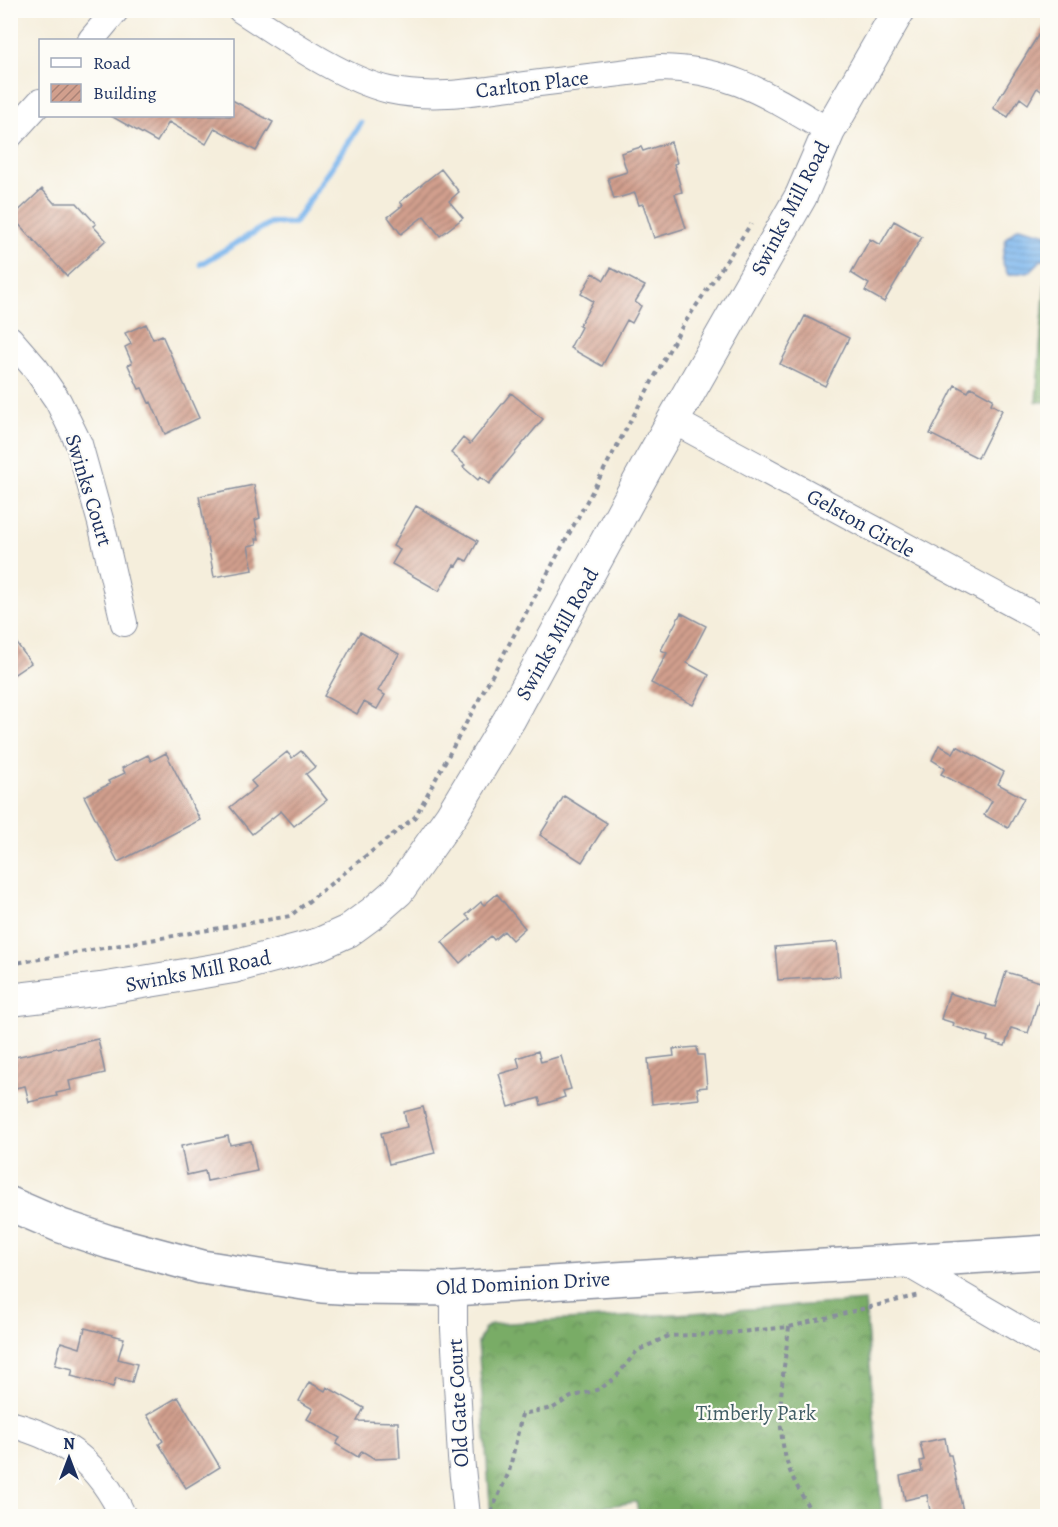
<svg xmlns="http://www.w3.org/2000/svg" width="1058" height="1527" font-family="Alegreya,serif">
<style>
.forest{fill:url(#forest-crowns);stroke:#4a6e62;stroke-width:1.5}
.water{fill:url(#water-rules);stroke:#4c72a6;stroke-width:1.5}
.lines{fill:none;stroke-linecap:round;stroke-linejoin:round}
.stream{stroke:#7cb6ed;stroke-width:6}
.building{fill:url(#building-hatch)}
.minor-casing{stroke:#888e9d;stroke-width:28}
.tertiary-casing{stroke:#888e9d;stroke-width:34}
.secondary-casing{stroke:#888e9d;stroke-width:36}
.path{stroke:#888e9d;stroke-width:4;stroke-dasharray:4.5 4.5;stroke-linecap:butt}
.minor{stroke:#fff;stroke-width:26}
.tertiary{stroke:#fff;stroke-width:32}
.secondary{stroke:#fff;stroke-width:33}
.labels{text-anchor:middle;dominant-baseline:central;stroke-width:4.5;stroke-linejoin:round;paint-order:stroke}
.street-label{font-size:21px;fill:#1b2f5e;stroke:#fdfcf7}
.park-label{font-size:21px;fill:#405d65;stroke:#fdfcf7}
</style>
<defs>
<pattern id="forest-crowns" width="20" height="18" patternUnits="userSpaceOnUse" patternTransform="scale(1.5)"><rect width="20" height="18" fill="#79ac66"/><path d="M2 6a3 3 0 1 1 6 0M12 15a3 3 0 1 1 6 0" fill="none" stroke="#628c57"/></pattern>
<pattern id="water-rules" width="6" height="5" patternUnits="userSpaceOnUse" patternTransform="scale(1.5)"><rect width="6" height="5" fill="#7cb6ed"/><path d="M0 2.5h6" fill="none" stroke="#6594c3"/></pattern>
<pattern id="building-hatch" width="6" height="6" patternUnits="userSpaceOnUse" patternTransform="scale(1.5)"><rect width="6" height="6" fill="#d19f8d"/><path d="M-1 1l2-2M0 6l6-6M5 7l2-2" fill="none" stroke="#a98276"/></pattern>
</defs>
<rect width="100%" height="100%" fill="#fdfcf7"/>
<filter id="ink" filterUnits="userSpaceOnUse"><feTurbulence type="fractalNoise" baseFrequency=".0167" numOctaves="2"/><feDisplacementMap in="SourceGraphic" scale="12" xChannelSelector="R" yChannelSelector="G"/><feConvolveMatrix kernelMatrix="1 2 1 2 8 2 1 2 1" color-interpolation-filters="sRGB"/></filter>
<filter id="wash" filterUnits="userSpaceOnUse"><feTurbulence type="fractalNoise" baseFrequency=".008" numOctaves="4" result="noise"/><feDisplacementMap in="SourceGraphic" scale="24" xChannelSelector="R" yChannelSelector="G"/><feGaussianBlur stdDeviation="1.35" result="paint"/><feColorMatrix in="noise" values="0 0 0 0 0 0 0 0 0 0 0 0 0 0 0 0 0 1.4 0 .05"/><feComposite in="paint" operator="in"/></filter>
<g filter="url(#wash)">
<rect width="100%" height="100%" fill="#f5eedc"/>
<!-- forest -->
<path class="forest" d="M1047,257V402H1036Z
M865,1301L882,1516H639L636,1502L541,1516H491L478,1343L484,1329L491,1324L677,1314Z"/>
<!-- water -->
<path class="water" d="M1019,227L1047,234V260H1041L1031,271L1008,275L1002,261L1006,238Z"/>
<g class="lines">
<!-- stream -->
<path class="stream" d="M201,264L270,223H294L361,123"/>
</g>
<g id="blocks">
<!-- building -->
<path class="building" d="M1047,21V95L1037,88L1028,104L1020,98L1008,117L993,108Z
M232,100L273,122L256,151L215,128L206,144L169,122L157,142L111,116H232Z
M671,142L677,163L674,164L682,192L675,194L686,228L654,238L643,204L639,205L635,193L614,199L608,178L627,172L621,153L641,147L643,151Z
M441,169L459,192L449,201L463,218L440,236L424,216L401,234L388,217L403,205L400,202Z
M42,189L54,203H77L96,224L93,226L106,240L67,276L12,217Z
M894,221L922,237L884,302L865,291L869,284L851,273L870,239L880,245Z
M611,268L645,286L635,302L641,306L632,323L627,320L602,366L570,348L581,327L579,326L593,301L581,294L593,273L604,280Z
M805,316L849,338L825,386L780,364Z
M146,324L153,339L162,335L199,418L165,434L151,402L149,403L142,388L139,389L128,365L132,363L125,347L131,344L125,333Z
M955,385L968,392L971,387L993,399L991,404L1002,410L978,458L930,434Z
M511,393L543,419L489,484L480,477L478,480L463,467L465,465L451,453L463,438L470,444Z
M254,485L260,518L255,520L259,539H256L257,544L248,546L253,570L214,577L199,496Z
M416,506L478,541L467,561L461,558L456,566L454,565L439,591L392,564L400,550L393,546Z
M681,613L706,626L687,663L709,675L693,705L651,683L667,653L661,650Z
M360,632L399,654L378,691L385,695L377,709L364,702L357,714L324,696Z
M10,634L31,663L10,677Z
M939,745L953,753L957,746L1004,772L998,784L1024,798L1008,828L984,815L992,801L941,774L945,768L932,760Z
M301,751L315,767L306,774L327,800L294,826L281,811L252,834L230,807L256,787L251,781L287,752L292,758Z
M166,753L200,820L118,862L84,796L110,784L108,781L125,773L122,768L148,755L151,761Z
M564,796L607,823L582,862L540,835Z
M497,894L525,928L512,940L504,931L494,940L491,936L460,963L442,942L470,919L466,915L481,902L484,905Z
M837,942L840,976L778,980L775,947Z
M1006,972L1044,983L1028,1033L1011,1028L1005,1046L987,1041L988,1037L953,1026L954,1023L941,1019L949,993L995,1007Z
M98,1039L105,1073L69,1081L71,1090L56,1093L57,1096L29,1102L25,1086L10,1089V1058Z
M697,1047L698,1055H704L707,1087L697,1088L699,1099L652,1104L648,1059L674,1056L673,1049Z
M538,1051L541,1062L561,1056L571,1089L563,1091L565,1097L541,1105L539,1098L509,1107L499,1074L520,1068L517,1058Z
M423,1107L435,1153L389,1164L381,1133L407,1127L404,1112Z
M228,1136L230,1145L251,1141L257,1171L207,1181L205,1171L187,1175L181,1146Z
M85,1328L124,1338L118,1359L137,1364L132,1382L116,1378L113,1387L71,1376L73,1369L55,1365L61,1342L80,1348Z
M309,1382L325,1391L327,1387L364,1408L357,1421L398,1422L400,1458L375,1459L362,1451L358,1457L336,1444L340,1438L307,1419L313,1409L299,1401Z
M178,1397L220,1467L186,1488L159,1444L163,1441L147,1415Z
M945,1438L948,1455H951L964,1516H931L927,1495L905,1500L900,1476L922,1471L920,1461L924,1460L920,1443Z"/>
</g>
</g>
<g filter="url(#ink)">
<use href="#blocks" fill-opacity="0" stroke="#888e9d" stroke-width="1.5"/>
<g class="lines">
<!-- minor casing -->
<g class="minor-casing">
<path id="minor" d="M241,10C283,37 342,79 389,90C434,100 480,91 525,85C570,79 615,74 661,68C732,69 770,97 829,131
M91,40L116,10
M10,135L40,102
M10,339L36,369L58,401L79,444L101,523L124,623
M674,421L1048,623
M901,1260L1048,1346
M454,1289V1329L461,1458L467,1516
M10,1424C66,1439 99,1464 123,1516"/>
</g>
<!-- tertiary casing -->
<g class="tertiary-casing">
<path id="tertiary" d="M10,1000L101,989L233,967L319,944L348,931L374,912L398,891L451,816L509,720L650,461L801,196L829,131L899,10"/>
</g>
<!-- secondary casing -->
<g class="secondary-casing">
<path id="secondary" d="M10,1204L61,1226L109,1242L202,1267L322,1286L356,1288L454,1289L1048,1252"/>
</g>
<!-- path -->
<path class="path" d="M10,964L290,916L415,817L680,330L751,224
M789,1327C784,1371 774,1419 787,1462C792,1481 805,1499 813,1516
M491,1512L509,1472L522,1414L553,1408L571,1397L600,1389L615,1378L637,1351L668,1336L719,1334L789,1327L919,1295"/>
<!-- minor -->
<use href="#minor" class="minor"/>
<!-- tertiary -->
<use href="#tertiary" class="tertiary"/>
<!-- secondary -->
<use href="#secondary" class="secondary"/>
</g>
</g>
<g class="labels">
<!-- street labels -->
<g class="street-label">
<text transform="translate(532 84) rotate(-7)">Carlton Place</text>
<text transform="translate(790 208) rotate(-63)">Swinks Mill Road</text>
<text transform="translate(89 490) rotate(73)">Swinks Court</text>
<text transform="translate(861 523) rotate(29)">Gelston Circle</text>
<text transform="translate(557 634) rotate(-61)">Swinks Mill Road</text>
<text transform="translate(198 971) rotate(-11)">Swinks Mill Road</text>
<text transform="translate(523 1283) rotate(-3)">Old Dominion Drive</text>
<text transform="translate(458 1403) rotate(-93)">Old Gate Court</text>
</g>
<!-- park labels -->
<g class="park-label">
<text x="756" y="1413">Timberly Park</text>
</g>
</g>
<!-- margin -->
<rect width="1058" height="1527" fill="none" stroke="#fdfcf7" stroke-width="36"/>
<!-- legend -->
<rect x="39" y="39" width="195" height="78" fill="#fdfcf7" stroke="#a3aaba" stroke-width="1.5"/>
<rect x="51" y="58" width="30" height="9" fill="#ffffff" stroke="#a3aaba" stroke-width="1.5"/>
<text x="93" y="69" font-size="18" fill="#1b2f5e">Road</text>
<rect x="51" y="84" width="30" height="18" fill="url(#building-hatch)" stroke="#a3aaba" stroke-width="1.5"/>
<text x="93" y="99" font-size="18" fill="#1b2f5e">Building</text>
<!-- north arrow -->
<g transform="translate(69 1458)" stroke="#fdfcf7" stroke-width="4.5" paint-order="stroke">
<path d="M0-4.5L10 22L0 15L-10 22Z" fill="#1b2f5e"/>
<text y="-9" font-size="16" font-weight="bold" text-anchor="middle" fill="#1b2f5e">N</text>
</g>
</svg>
